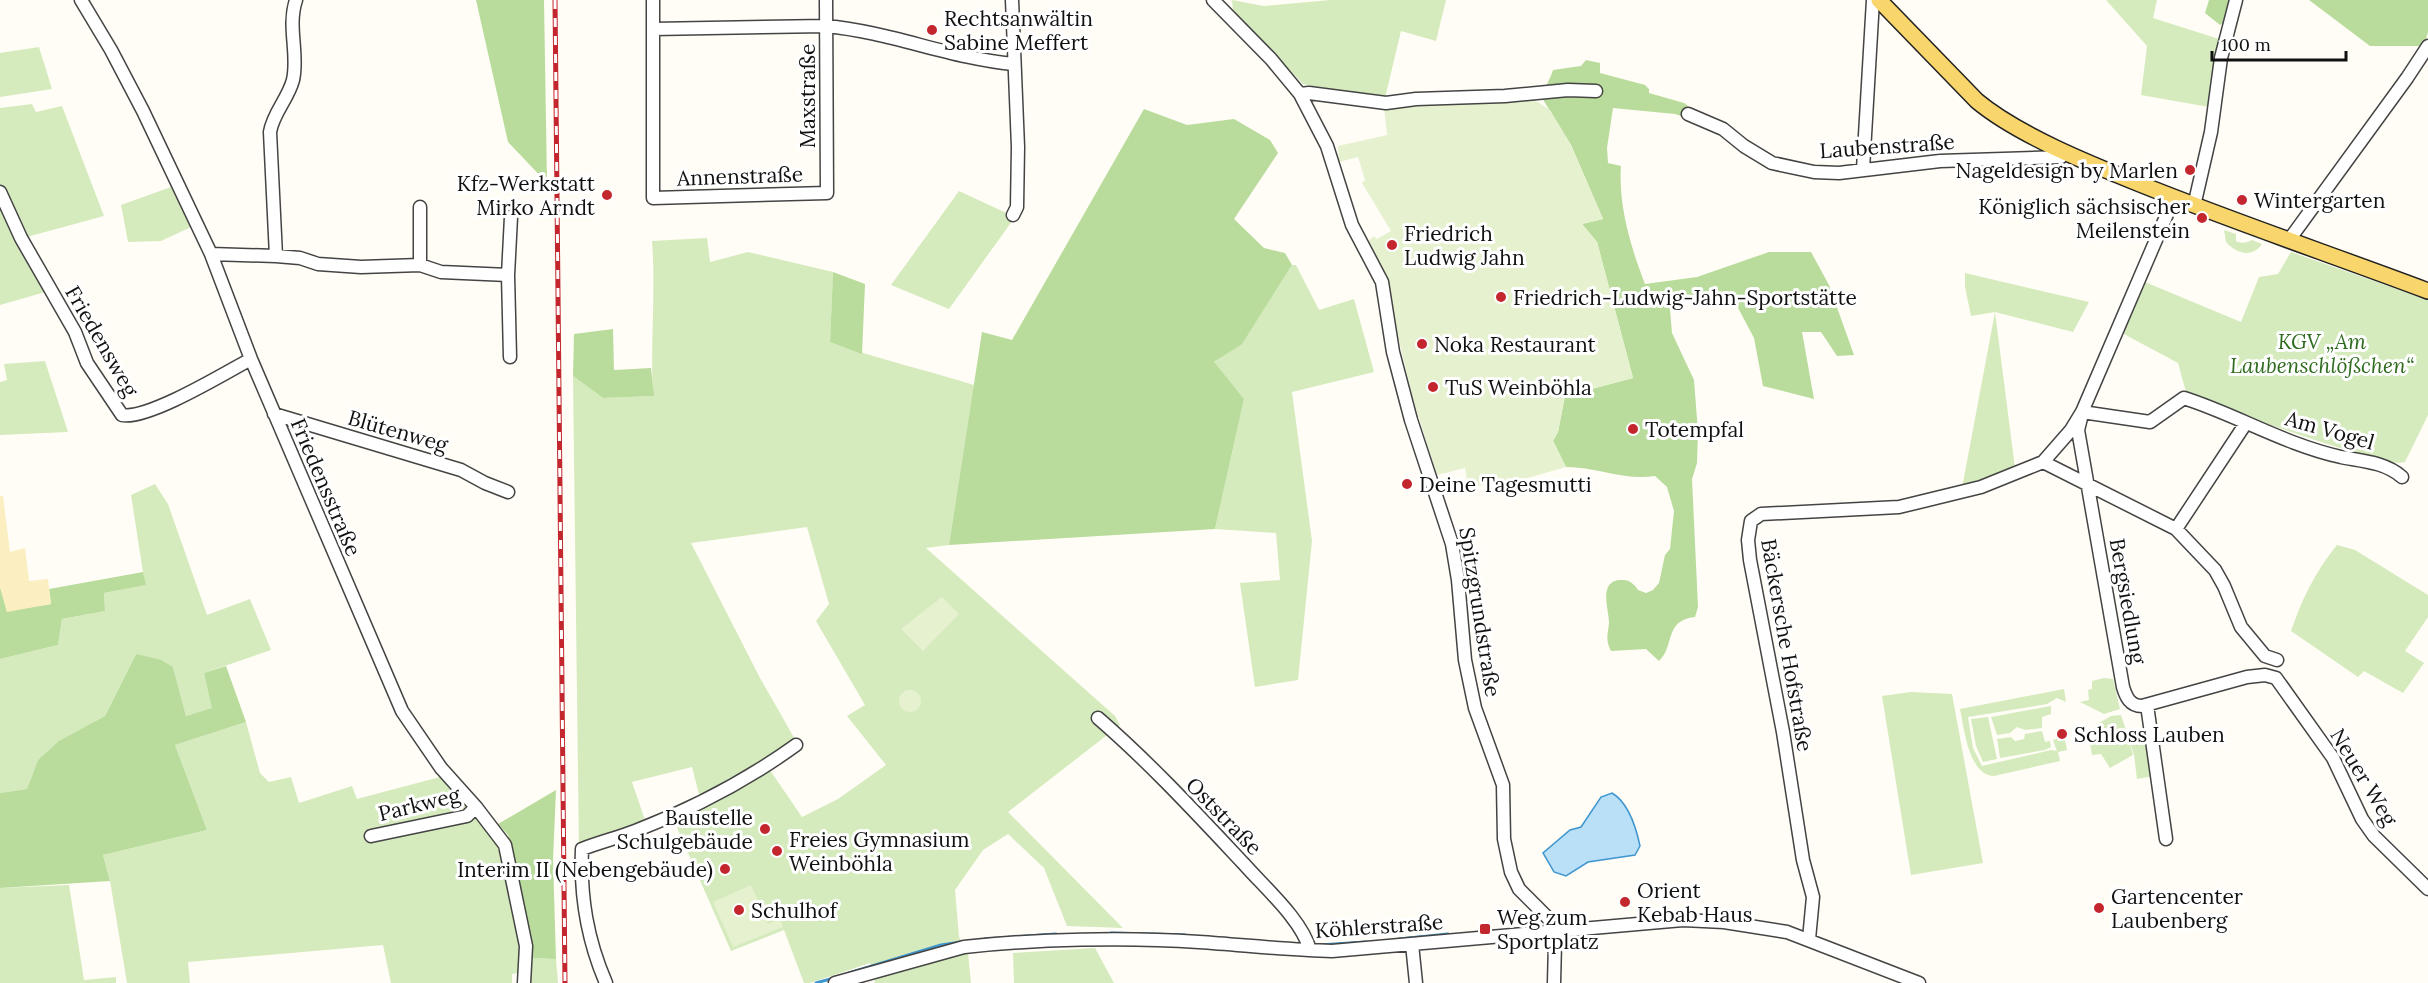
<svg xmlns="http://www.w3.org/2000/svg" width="2428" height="983" font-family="Lora,serif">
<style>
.green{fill:#d5ebbd;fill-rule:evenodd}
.forest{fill:#b9dc9c}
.sand{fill:#fbeec1}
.pitch{fill:#e6f2cf}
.water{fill:#b9e0f7;stroke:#3f96cf;stroke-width:1.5}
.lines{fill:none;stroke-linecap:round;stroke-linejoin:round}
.stream{stroke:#3f96cf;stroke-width:3}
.minor-casing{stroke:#444;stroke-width:15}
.major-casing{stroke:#222;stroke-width:18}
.minor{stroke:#fff;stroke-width:12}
.major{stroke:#f9d66b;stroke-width:15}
.rail-casing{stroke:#c4262e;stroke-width:5}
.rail{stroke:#fff;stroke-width:3;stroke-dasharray:9;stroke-linecap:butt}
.poi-dot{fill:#c4262e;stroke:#fff;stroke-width:2}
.labels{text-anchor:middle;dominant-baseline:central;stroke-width:6;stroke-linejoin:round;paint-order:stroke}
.poi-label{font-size:21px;fill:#111;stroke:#fff;text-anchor:start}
.street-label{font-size:21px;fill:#111;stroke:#fff}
.park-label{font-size:21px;font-style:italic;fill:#2f6b1f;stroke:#fff}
</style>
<rect width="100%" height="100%" fill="#fffdf5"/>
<!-- green -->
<path class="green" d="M1232,0L1264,6L1330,0H1446L1436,41L1401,31L1385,98L1345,93L1303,84L1233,10Z
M2106,0H2157L2153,18L2219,39L2209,107L2141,95L2147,46Z
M39,47L52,89L0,97V53Z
M32,104L36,112L62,106L104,216L23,238L0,187V108Z
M171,187L191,227L161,241L128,242L121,205Z
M959,191L1015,217L949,309L891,285Z
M0,197L49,291L0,305Z
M2224,230L2236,234V241C2242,244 2246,243 2252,240L2262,244C2253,258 2236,254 2226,242Z
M707,238L710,262L748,252L833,272L830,342C877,359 926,370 974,385L949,545L926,548L1115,716L1120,725L1008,812L1123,928L1067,926L1044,868L1008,834L983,850L955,890L959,937L968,953L971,983H875L870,963L810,983H804L784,930L731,951L674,821L702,806L692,767L632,782L648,829L579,854L573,376L603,398L653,396C650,344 656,292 652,241ZM807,527L829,604L816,621L865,705L847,716L886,765L838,799L802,817L763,760L796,741L760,678L691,543Z
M2291,252L2428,300V415L2405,462C2385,466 2362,455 2343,449C2289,432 2237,414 2186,392L2178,363L2122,333L2145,282L2241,322L2259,277L2278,274Z
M1292,265H1296L1319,310L1354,299L1374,372L1292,392L1312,541L1298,680L1255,687L1240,583L1280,580L1276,533L1215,529L1244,399L1213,363L1242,343Z
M1965,273L2089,302L2073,332L1995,312L2015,468L1962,488L1995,312L1971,316L1965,287Z
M45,361L68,432L0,435V382L7,380L4,364Z
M155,484L168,504L207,615L250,599L271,650L204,673L213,708L186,716L173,667L136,654L105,716L60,741L38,760L27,789L0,793V659L58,645L62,619L105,611L104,593L145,585L131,495Z
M2337,545L2355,550L2428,595V617L2405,651L2424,663L2403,693L2364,671L2358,677L2291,631C2302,599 2315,572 2337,545Z
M2104,678L2113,679L2120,709L2104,714L2080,702L2089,700L2088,690L2092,689V681Z
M2064,689L2066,702L2057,698L2047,704L1968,717L1973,748L1982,766L2051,750L2057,751L2053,740L2057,739L2058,741L2065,740L2067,750L2058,752L2060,761L1994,776C1969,776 1964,728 1960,709Z
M1911,692L1952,694L1983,863L1911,875L1882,696Z
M2051,706V714L2042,717V728L2025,730L2017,727L2010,733L1997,735L1991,717Z
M2121,715L2127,733L2147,730L2154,776L2137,779L2134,755L2128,737L2133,755L2110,768L2101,754L2092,755L2090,743L2095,742L2099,723L2111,716Z
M1988,717L1997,759L1983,762L1976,746L1971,719Z
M246,722L260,773L269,782L291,777L299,803L352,786L357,799L440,777L500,846L521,953L519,973L512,974V983H391L383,945L188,962L190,983H127L110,881L103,855L207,830L175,745Z
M2042,731L2045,742L2050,741L2051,747L2045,750L2000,758L1997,739L2011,737L2015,741L2024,739L2025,734Z
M69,885L84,980L116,977V983H0V888Z
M1095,948L1114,983H1014L1013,953Z
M531,958L556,959L558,983H529Z"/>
<!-- forest -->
<path class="forest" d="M476,0H544L547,183L508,142Z
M2209,0H2233L2227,21L2220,25L2205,13Z
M2309,0H2428V32L2424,46H2370Z
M1586,60L1600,63V73L1645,85L1649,89V93L1684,103L1691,108L1687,118L1675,114L1613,108L1607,148L1608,163L1621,166C1618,205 1631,248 1645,284L1697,277L1769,252H1811L1829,285L1854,355L1837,356L1821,332H1802L1814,399L1763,386L1754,338L1736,304L1669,298L1672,333L1694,380L1698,432L1697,463L1692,479L1698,607L1695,617C1664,620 1675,646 1659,661L1646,649L1611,651C1605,640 1608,634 1609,623C1609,609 1597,579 1623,580C1630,580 1635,585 1638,590L1646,593L1653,590L1659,583L1665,555L1670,549L1674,511L1667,487L1655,476C1625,481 1597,467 1566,467L1553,441L1558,432L1565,396L1633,378L1597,242L1582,224L1603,219L1571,145L1542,98C1544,88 1550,80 1553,70L1581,66Z
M1144,109L1187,125L1234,119L1270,140L1278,153L1234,219L1264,248L1285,253L1292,265L1242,344L1214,362L1244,399L1215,529L949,545L982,332L1012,340Z
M833,272L865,284L862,354L830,342Z
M613,329L614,370L651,368L654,396L603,398L573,376L574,334Z
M143,572L146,585L104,593L105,611L62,619L58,645L0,659V587L7,611L51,604L49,589Z
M136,654L161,660L173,667L186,716L212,708L204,673L226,666L246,722L175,745L207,830L103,855L110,881L0,888V793L27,789L38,760L59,741L105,716Z
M556,790L553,860L556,959L531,958L529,937L508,835L498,824Z"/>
<!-- sand -->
<path class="sand" d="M0,496H3L10,552L25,548L29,581L48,579L51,604L7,612L0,587Z"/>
<!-- pitch -->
<path class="pitch" d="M1533,99L1550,110L1571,145L1603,219L1582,224L1597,242L1633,378L1565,396L1558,432L1553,441L1566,467L1514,482L1468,487L1465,468L1437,475L1412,396L1394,319L1388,281L1367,242L1374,236L1377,239L1391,231L1362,183L1365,180L1358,157L1339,162L1338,146L1387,135L1384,107L1418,102Z
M942,597L959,614L923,651L901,629Z
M899 701a11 11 0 1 1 22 0a11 11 0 1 1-22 0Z
M751,885L768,924L780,919L783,927L733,947L713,902Z"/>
<!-- water -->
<path class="water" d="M1612,793C1629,803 1636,827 1640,846L1635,855L1588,862L1566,876L1554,872L1543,853L1570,830L1581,827L1601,797Z"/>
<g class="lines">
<!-- stream -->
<path class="stream" d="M1111,933L1185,935
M985,939L1056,934
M1399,939L1448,934
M1319,945L1366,942
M849,973L941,945L961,942
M816,983L834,978"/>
<!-- minor casing -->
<g class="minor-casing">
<path id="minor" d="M81,0L111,50L143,111L211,254L251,359L402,711L441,768L476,807L505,845L526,946L524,983
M653,0V198L827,193L826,0
M1012,0L1018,147L1017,207L1013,215
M1213,0L1271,59L1300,94L1327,146L1352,225L1382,282L1393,352L1411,420L1452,544L1458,580L1465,660L1475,708L1503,785L1504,839L1511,872L1519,889L1550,920L1555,943L1554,983
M653,29L826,26C890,32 950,58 1013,64
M1300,94L1309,93L1386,103L1416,99L1505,96L1568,90L1596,91
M1688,114L1723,129L1744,146L1772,163L1814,172L1839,173L1940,161L2061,157L2065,152
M1863,169L1873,0
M0,192L21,238L75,332L87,363L122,415C148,420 225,373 251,359
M2194,206L2211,132L2221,58L2236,0
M420,207V265L441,272L508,275L510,357
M2289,240L2407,78L2428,46
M211,254L276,256L300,258L318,264L361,267L420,265
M276,256L270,132C273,113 288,99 293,80C299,54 287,27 296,0
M508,275L511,217
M2082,412L2150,422L2184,398C2237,415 2286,445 2341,457C2362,461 2385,462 2402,477
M274,414L461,470L485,483L508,492
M2081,418L2078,430L2123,687C2126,697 2130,706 2142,706L2247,677L2265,675L2276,678L2333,758L2362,819L2374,836L2428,889
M2043,462L2176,529L2215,570L2224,586L2241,627L2265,656L2277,660
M2176,529L2246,423
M2147,705L2166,839
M1098,718C1150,763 1197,814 1244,864C1265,888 1302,920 1310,950
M371,836L467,816L476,807
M1809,939L1813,897L1803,860L1783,732L1750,560L1748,540L1751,521L1761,514L1899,507L1981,487L2043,462L2071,430L2082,412L2174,198
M1412,944L1416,983
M606,983C587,939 580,897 582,849C600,842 617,838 635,831C692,809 746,781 796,745
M835,983L964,947C1038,939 1125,937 1199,942C1244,945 1288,950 1332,951L1683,920L1724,922L1787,932L1919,983"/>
</g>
<!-- major casing -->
<g class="major-casing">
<path id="major" d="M1879,0L1977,101C2018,135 2090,164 2140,184C2235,222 2332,255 2428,291"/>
</g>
<!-- minor -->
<use href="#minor" class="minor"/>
<!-- major -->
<use href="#major" class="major"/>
<!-- rail casing -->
<g class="rail-casing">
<path id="rail" d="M555,0L565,983"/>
</g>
<!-- rail -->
<use href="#rail" class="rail"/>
</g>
<!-- markers -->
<g class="poi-dot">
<circle cx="932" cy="30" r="6"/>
<circle cx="2190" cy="170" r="6"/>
<circle cx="607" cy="195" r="6"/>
<circle cx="2242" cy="200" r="6"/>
<circle cx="2202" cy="218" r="6"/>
<circle cx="1392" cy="245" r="6"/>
<circle cx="1501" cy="297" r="6"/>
<circle cx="1422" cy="344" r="6"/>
<circle cx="1433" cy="387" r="6"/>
<circle cx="1633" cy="429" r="6"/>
<circle cx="1407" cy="484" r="6"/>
<circle cx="2062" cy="734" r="6"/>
<circle cx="765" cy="829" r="6"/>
<circle cx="777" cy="851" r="6"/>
<circle cx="725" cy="869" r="6"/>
<circle cx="1625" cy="902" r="6"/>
<circle cx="2099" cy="908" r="6"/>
<circle cx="739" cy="910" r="6"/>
<rect x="1479" y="923" width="12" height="12" rx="3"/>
</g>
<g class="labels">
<!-- poi labels -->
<g class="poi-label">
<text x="944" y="18">Rechtsanwältin<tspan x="944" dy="24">Sabine Meffert</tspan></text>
<text x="2178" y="170" text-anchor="end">Nageldesign by Marlen</text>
<text x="595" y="183" text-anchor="end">Kfz-Werkstatt<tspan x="595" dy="24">Mirko Arndt</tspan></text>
<text x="2254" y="200">Wintergarten</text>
<text x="2190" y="206" text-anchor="end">Königlich sächsischer<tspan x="2190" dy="24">Meilenstein</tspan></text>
<text x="1404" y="233">Friedrich<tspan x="1404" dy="24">Ludwig Jahn</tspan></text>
<text x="1513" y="297">Friedrich-Ludwig-Jahn-Sportstätte</text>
<text x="1434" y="344">Noka Restaurant</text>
<text x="1445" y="387">TuS Weinböhla</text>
<text x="1645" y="429">Totempfal</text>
<text x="1419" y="484">Deine Tagesmutti</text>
<text x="2074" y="734">Schloss Lauben</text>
<text x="753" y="817" text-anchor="end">Baustelle<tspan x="753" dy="24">Schulgebäude</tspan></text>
<text x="789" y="839">Freies Gymnasium<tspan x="789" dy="24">Weinböhla</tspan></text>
<text x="713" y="869" text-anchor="end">Interim II (Nebengebäude)</text>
<text x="1637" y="890">Orient<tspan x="1637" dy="24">Kebab Haus</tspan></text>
<text x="2111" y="896">Gartencenter<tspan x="2111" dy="24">Laubenberg</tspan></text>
<text x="751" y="910">Schulhof</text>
<text x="1497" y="917">Weg zum<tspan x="1497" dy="24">Sportplatz</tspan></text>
</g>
<!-- street labels -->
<g class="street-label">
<text transform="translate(807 96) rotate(-90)">Maxstraße</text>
<text transform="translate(1887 146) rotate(-4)">Laubenstraße</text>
<text transform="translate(740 176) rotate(-2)">Annenstraße</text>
<text transform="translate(102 341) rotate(60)">Friedensweg</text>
<text transform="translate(2330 430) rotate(16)">Am Vogel</text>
<text transform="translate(398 431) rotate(16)">Blütenweg</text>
<text transform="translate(326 487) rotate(67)">Friedensstraße</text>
<text transform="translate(2128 601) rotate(80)">Bergsiedlung</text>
<text transform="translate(1480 612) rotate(81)">Spitzgrundstraße</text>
<text transform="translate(1787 645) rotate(80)">Bäckersche Hofstraße</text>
<text transform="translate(2364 777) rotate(59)">Neuer Weg</text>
<text transform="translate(419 804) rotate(-14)">Parkweg</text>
<text transform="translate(1224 816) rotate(46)">Oststraße</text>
<text transform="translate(1379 926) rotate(-4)">Köhlerstraße</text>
</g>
<!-- park labels -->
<g class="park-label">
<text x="2322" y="341">KGV „Am<tspan x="2322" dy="24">Laubenschlößchen“</tspan></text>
</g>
</g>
<!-- scale -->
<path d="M2212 51v9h134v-9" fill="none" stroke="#111111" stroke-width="3"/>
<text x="2221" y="51" font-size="18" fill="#111111" stroke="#ffffff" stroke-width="4.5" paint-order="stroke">100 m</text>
</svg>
